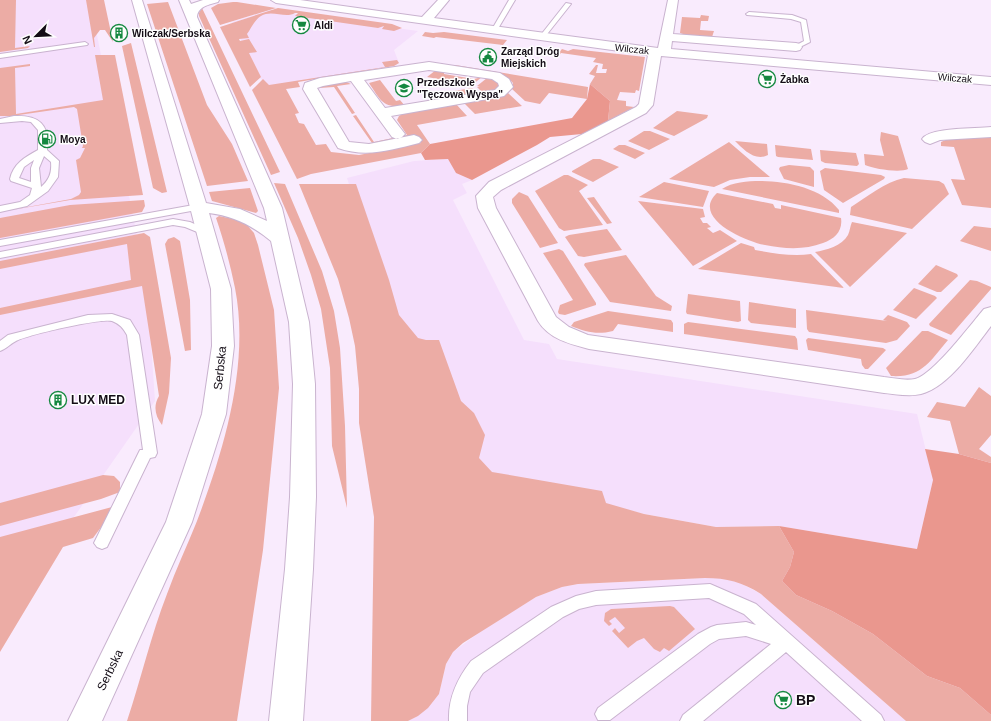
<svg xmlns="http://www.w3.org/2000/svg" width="991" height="721" font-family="Helvetica,sans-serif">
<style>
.built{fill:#f5dffc}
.green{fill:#ecaca5}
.forest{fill:#ea978e}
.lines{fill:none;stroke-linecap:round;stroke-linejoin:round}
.lane-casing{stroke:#c9b3cf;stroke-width:2}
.street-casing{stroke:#c9b3cf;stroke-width:2}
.secondary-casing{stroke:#c9b3cf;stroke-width:2}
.lane{fill:#fff;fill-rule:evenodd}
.street{fill:#fff;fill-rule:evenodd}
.secondary{fill:#fff;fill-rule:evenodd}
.labels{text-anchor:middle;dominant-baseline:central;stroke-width:3;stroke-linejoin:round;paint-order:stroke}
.far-poi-label{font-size:10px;font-weight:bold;fill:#140d16;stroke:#fefefe;text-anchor:start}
.far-street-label{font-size:10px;fill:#140d16;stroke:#fefefe}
.street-label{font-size:12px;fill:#140d16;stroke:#fefefe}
.poi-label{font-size:12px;font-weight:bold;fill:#140d16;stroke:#fefefe;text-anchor:start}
.near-poi-label{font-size:14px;font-weight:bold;fill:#140d16;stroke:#fefefe;text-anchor:start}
</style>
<rect width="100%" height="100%" fill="#f9ebfd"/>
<!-- built -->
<path class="built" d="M0,0H90L147,286L155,401L0,623Z
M270,10L418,31L394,50L399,63L394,66L268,86L259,77L232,22Z
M448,159L456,173L472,180L462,184L467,193L453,200L524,340L549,344L557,359L917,414L933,480L917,549L779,526L716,527L644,514L495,478L462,458L392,318L347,178L414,161Z
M705,578H722L736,581L761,594L906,721H408L418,716L439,694L446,664L453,652L484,629L536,597L562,587L578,584Z"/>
<!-- green -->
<path class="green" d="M0,0H16L15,48L30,46L28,48L0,52Z
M86,0H104L113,42L105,30H100L94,38L95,47H94Z
M168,2L207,105L232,144L248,181L207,186L147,4Z
M233,2H237L276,8L220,25L211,8L218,4Z
M202,8L280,172L271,175L199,16V13Z
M278,8L392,24L402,28L394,31L382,29L384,26L378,28L295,16L298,13H295C285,19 272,9 261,16C255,19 251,29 247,34L249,38L239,39L240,41L249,39L257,52L249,53L261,77L250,87L220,27Z
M701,15L709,16L708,21H701L700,30L714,31L712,37L686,35L680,33L682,17L700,18Z
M425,32L433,33L444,32L507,40L503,45L436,37L434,38L422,36Z
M131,43L167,192L162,193L153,188L122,46Z
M562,49L568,51L573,49L645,57L639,91L636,90L635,93L620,92L617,100L626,101V106L634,107L608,121L610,101L590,84L595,76L589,74L596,65H598L596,73H606L607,69H602L603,64L593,62L596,58L561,53L559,56H556Z
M95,55H115L143,195L70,200L0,212L71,199L79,195L81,192L76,160L80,158L85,148H82L83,146L77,109L74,107L12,116H0V68L30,64V66L15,68L16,114L103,100Z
M397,60L399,63L394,66L298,82L300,87L286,89L299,113L295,114L299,123L304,124L316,145L326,144L331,152L359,155L421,143L415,135L372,143L353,116L356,115L374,142L407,135L397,120L399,116L404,113L456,104L467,116L417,125L430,144L421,153L311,174L297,179L252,90L263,79L269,85L385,67L382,62Z
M455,65L588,87L587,99L549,93L540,104L525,101L512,89L513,83C503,71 469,70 453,67Z
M436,70L444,71V74L474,79L482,77L472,85L427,77Z
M487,78L498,82L500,86L494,91L483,93L477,87H480L477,86Z
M380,80L396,101L400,100L405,106C383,108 381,101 369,83Z
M346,82L351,84L337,86L355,113L352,114L334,87L319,88L321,86Z
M472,88L478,94L447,99L442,93Z
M508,93L522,106L475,114L464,103L503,95Z
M677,111L708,115L707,118L674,136L653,128Z
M644,131H650L670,139L649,150L628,141Z
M881,132L898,136L908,169C900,173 874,169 865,165L864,154L884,156L880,140Z
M991,135V208L962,205L951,179L965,180L954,147L941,146V142L948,139Z
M735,141L767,144L768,155C755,162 743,149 735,141Z
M729,142L770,177H750L730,180L714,187L669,179Z
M619,145H625L645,153L635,159L613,149Z
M775,145L811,149L813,160L778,157L776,156Z
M820,150L856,153L859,164L857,166L825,163L821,161Z
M593,159H600L619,167L593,182L572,172V171Z
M789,165L810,167L814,171V187L784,179L779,169L780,167Z
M825,168L881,175L885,177L884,179L843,203L824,190L820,171Z
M564,175H568L588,185L579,191L603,225L564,231L559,228L535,191Z
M904,178L939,181L944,184L949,194L912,229L850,215L851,207C867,197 885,182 904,178Z
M760,181C786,181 822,188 839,210V213L722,189C732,182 748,181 760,181Z
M664,182L709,191L703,207L639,197Z
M274,183L285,184L322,271L334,311L340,348L345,426L347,508L332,446L330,368L321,309L311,275L298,238Z
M299,184H356L389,280L399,315L418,338L426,340H439L461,401L474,413L485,435L479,458L492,472L602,491L606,503L644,514L716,527L779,526L794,552L790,567L782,581L796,595L832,611L873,634L927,676L960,688L991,715V721H906L761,594C742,582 727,578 705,578L578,584L562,587L536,597L463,643L453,652L446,664L439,694L428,708L418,716L408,721H371L374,517L359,423V389L355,346L349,318L338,279Z
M250,188L258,211L256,213L212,201L209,192Z
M519,192L528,196L558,243L540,248L512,203V199Z
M717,193L773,204L775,208L781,209V205L841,218C843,231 835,239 823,243C805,250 785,249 765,245C747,242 690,218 717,193Z
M594,197L612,223L607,224L587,198Z
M144,200L145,206L142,212L0,238V218L70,205Z
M638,201L703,209L705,217L700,218L703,223H707L711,227L707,228L713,233L720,230L737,241L693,266Z
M219,216L238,220L247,225L254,233L258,245L274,310L279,388L263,550L237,721H127C141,679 151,635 167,594C176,569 187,546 197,521C224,450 250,364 235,288C230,264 224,241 216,218Z
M852,222L907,233L850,287L815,252C826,250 842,246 848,235C850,231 850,226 852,222Z
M974,226L991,228V251L960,241Z
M607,229L622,250L584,257L578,256L565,237L569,235Z
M144,233L150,237L171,358L169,393L162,425C155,416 153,406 159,396L142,286L0,315V308L131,280L127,244L0,269V261Z
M174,237L180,241L190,300L191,350L185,351L165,244L168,239Z
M741,243L754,247L755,250C774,253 792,257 811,254L844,288L698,269Z
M559,249L563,251L596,303V305L565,315L559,314L558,312L560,305L573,300L543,253Z
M626,255L656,296L672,306L671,311L610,302L584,265L585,263Z
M936,265L957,274L958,276L941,292H937L918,284Z
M970,280L977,281L991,287V289L951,335L930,326L929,324Z
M914,288L935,296L937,298L916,319L893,310Z
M688,294L740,301L741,321L738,322L687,314L686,312Z
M749,302L796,309V328L751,323L748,320Z
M806,310L887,321L883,320L888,315L907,322L910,326L897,340L886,343L809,332L807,329Z
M608,311L671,320L673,323V332L618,324L613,331C597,335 586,332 571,326L574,322Z
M688,322L795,336L797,339L798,350L684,334V324Z
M922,331H928L948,340C930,361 922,378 891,376L886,368Z
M808,338L883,348L886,350L868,369H865L862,365L861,359L808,350L806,340Z
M979,387L991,396V435L979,449L991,457V463L959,454L950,421L927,417L937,402L965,407Z
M103,475L114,476L120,482V492L101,499L0,526V503Z
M112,507L105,522L93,538L63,547L0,652V537Z
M670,606L674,607L695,629L669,651L664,648L660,652L654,649L644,638L637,641L628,648L612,631L615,628L619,633L625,628L615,617L609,621L612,624L609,626L604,621L605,613L611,609Z"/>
<!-- forest -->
<path class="forest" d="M590,84L610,101L608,121L582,134L550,137L537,145L472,180L456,173L448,159L425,160L421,153L430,144L572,118L587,99Z
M925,449L959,454L991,463V715L960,688L927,676L873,634L832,611L796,595L782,581L790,567L794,552L779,526L917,549L933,480Z"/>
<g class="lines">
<!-- lane casing -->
<g class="lane-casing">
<path id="lane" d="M509,0H515L496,32H492L491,31Z
M566,3L571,4L544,38H540V36Z
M749,12L792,15L806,20L810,42L798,48L793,47L804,41L801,22L791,19L747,15L746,14Z
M85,42L88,44L87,45L0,58V54Z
M14,116C39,115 50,124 47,150L59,161L58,177L48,191L27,206L0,212V206L20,202L30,195L32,188L11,181L10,179C13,164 25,157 38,150V130L31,122L22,121L0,123V119ZM44,156L51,162C52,173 49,180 41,187L39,168ZM34,160L31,168V182L19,178L24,167Z
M199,204L204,207L202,209L0,246V240Z
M173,219L190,222L210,231L212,233L207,236L185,227L173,225L0,258V252Z
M112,314L130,320L139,335L157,453L155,457L150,458L107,547L102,549L97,547L94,543L138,454L140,450H143L127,335C123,328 120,324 112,321C100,318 27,335 16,341C10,344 6,349 0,351V341L8,335L88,315Z
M710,584L756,604L881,715L884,721H862L786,652L703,721H680L683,715L771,644L746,636L719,639L710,644L610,720H598L595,714L598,708L698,634L711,627L717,625L746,622L756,625L744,614L709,598L596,605L579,609L563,617L483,673L470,692L467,706V721H449C448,698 457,679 471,661L551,607L576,596L596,591Z"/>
</g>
<!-- street casing -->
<g class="street-casing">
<path id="street" d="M271,0H300L422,17L438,0H449L434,18L658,48L668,0H678L673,34L796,43L800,44L802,47L800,50L796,51L672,41L671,49L991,77V85L661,56L653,105L646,113L501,190L493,197L496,208L556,317L569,327L588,335L884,377C894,378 905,381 915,379C933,375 971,324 984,309L991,307V326C974,348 949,387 921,394C909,397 896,394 884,393L589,349C570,344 549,339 538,321L478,208L476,196L489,182L636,107L639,104L648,55L276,3Z
M429,62L500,73L509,79L513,87L504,96L499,97L391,116L405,134L402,137L397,139L392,137L351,81L323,86L317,88L349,142L369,144L414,135L419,137L422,140L419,143C391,150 366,158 338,148L303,89L305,83L320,78ZM429,70L492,79L498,83L499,86L495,90L385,108L364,80Z
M991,127V137L940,140L930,144L925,142L922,139C930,127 976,129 991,127Z"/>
</g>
<!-- secondary casing -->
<g class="secondary-casing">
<path id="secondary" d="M132,0H142L206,203L240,209L267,221L264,208L179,0H189L191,4L203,0H219L218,2C209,5 198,6 197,17L282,208L309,322L315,384L316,497L313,569L303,721H269L285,569L290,497L293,384L289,322L271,241C253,226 234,216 209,213L231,289L234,346L226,414L192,522L102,721H68L166,522L202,414L212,346L211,289L190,207Z"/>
</g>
<!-- lane -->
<use href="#lane" class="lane"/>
<!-- street -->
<use href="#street" class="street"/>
<!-- secondary -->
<use href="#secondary" class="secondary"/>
</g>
<!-- icons -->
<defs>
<g id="supermarket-ring" transform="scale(0.9)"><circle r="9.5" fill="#fefefe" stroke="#158840" stroke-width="1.5"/><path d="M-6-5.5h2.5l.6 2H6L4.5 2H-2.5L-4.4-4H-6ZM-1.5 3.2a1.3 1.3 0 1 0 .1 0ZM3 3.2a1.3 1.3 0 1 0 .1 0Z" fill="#158840"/></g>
<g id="building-ring" transform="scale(0.9)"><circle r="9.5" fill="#fefefe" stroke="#158840" stroke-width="1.5"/><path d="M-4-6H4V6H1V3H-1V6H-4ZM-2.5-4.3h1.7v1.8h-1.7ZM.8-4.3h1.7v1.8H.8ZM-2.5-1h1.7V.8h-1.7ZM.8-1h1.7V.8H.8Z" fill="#158840"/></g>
<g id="civic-ring" transform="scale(0.9)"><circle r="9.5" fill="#fefefe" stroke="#158840" stroke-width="1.5"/><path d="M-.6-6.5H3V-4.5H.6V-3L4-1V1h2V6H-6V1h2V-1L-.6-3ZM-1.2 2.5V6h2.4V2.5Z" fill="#158840"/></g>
<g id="school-ring" transform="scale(0.9)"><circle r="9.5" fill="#fefefe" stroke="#158840" stroke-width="1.5"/><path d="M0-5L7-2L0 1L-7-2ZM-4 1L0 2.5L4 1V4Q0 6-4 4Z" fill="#158840"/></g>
<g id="fuel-ring" transform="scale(0.9)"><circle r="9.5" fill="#fefefe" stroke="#158840" stroke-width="1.5"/><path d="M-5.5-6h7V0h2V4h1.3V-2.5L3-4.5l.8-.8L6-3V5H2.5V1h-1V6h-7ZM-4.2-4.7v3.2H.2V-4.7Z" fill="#158840"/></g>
</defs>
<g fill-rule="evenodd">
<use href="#supermarket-ring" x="301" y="25"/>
<use href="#building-ring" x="119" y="33"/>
<use href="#civic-ring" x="488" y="57"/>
<use href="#supermarket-ring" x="767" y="79"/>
<use href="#school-ring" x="404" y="88"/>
<use href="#fuel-ring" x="47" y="139"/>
<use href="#building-ring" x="58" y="400"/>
<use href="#supermarket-ring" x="783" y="700"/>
</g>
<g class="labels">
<!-- far-poi labels -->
<g class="far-poi-label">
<text x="314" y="25">Aldi</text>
<text x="132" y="33">Wilczak/Serbska</text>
<text x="501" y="51">Zarząd Dróg<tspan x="501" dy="12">Miejskich</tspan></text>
<text x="780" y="79">Żabka</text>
<text x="417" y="82">Przedszkole<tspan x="417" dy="12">"Tęczowa Wyspa"</tspan></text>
<text x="60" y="139">Moya</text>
</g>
<!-- far-street labels -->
<g class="far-street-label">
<text transform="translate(632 49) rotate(6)">Wilczak</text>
<text transform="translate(955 78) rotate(5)">Wilczak</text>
</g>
<!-- street labels -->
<g class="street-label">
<text transform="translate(220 368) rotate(-84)">Serbska</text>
<text transform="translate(110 670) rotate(-64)">Serbska</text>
</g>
<!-- poi labels -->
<g class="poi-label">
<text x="71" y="400">LUX MED</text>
</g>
<!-- near-poi labels -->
<g class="near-poi-label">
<text x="796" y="700">BP</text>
</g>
</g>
<!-- north arrow -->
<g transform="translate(36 36) rotate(246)" stroke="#fefefe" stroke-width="3" paint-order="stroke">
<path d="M0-3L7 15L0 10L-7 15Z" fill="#140d16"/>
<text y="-6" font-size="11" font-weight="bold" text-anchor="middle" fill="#140d16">N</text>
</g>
</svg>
